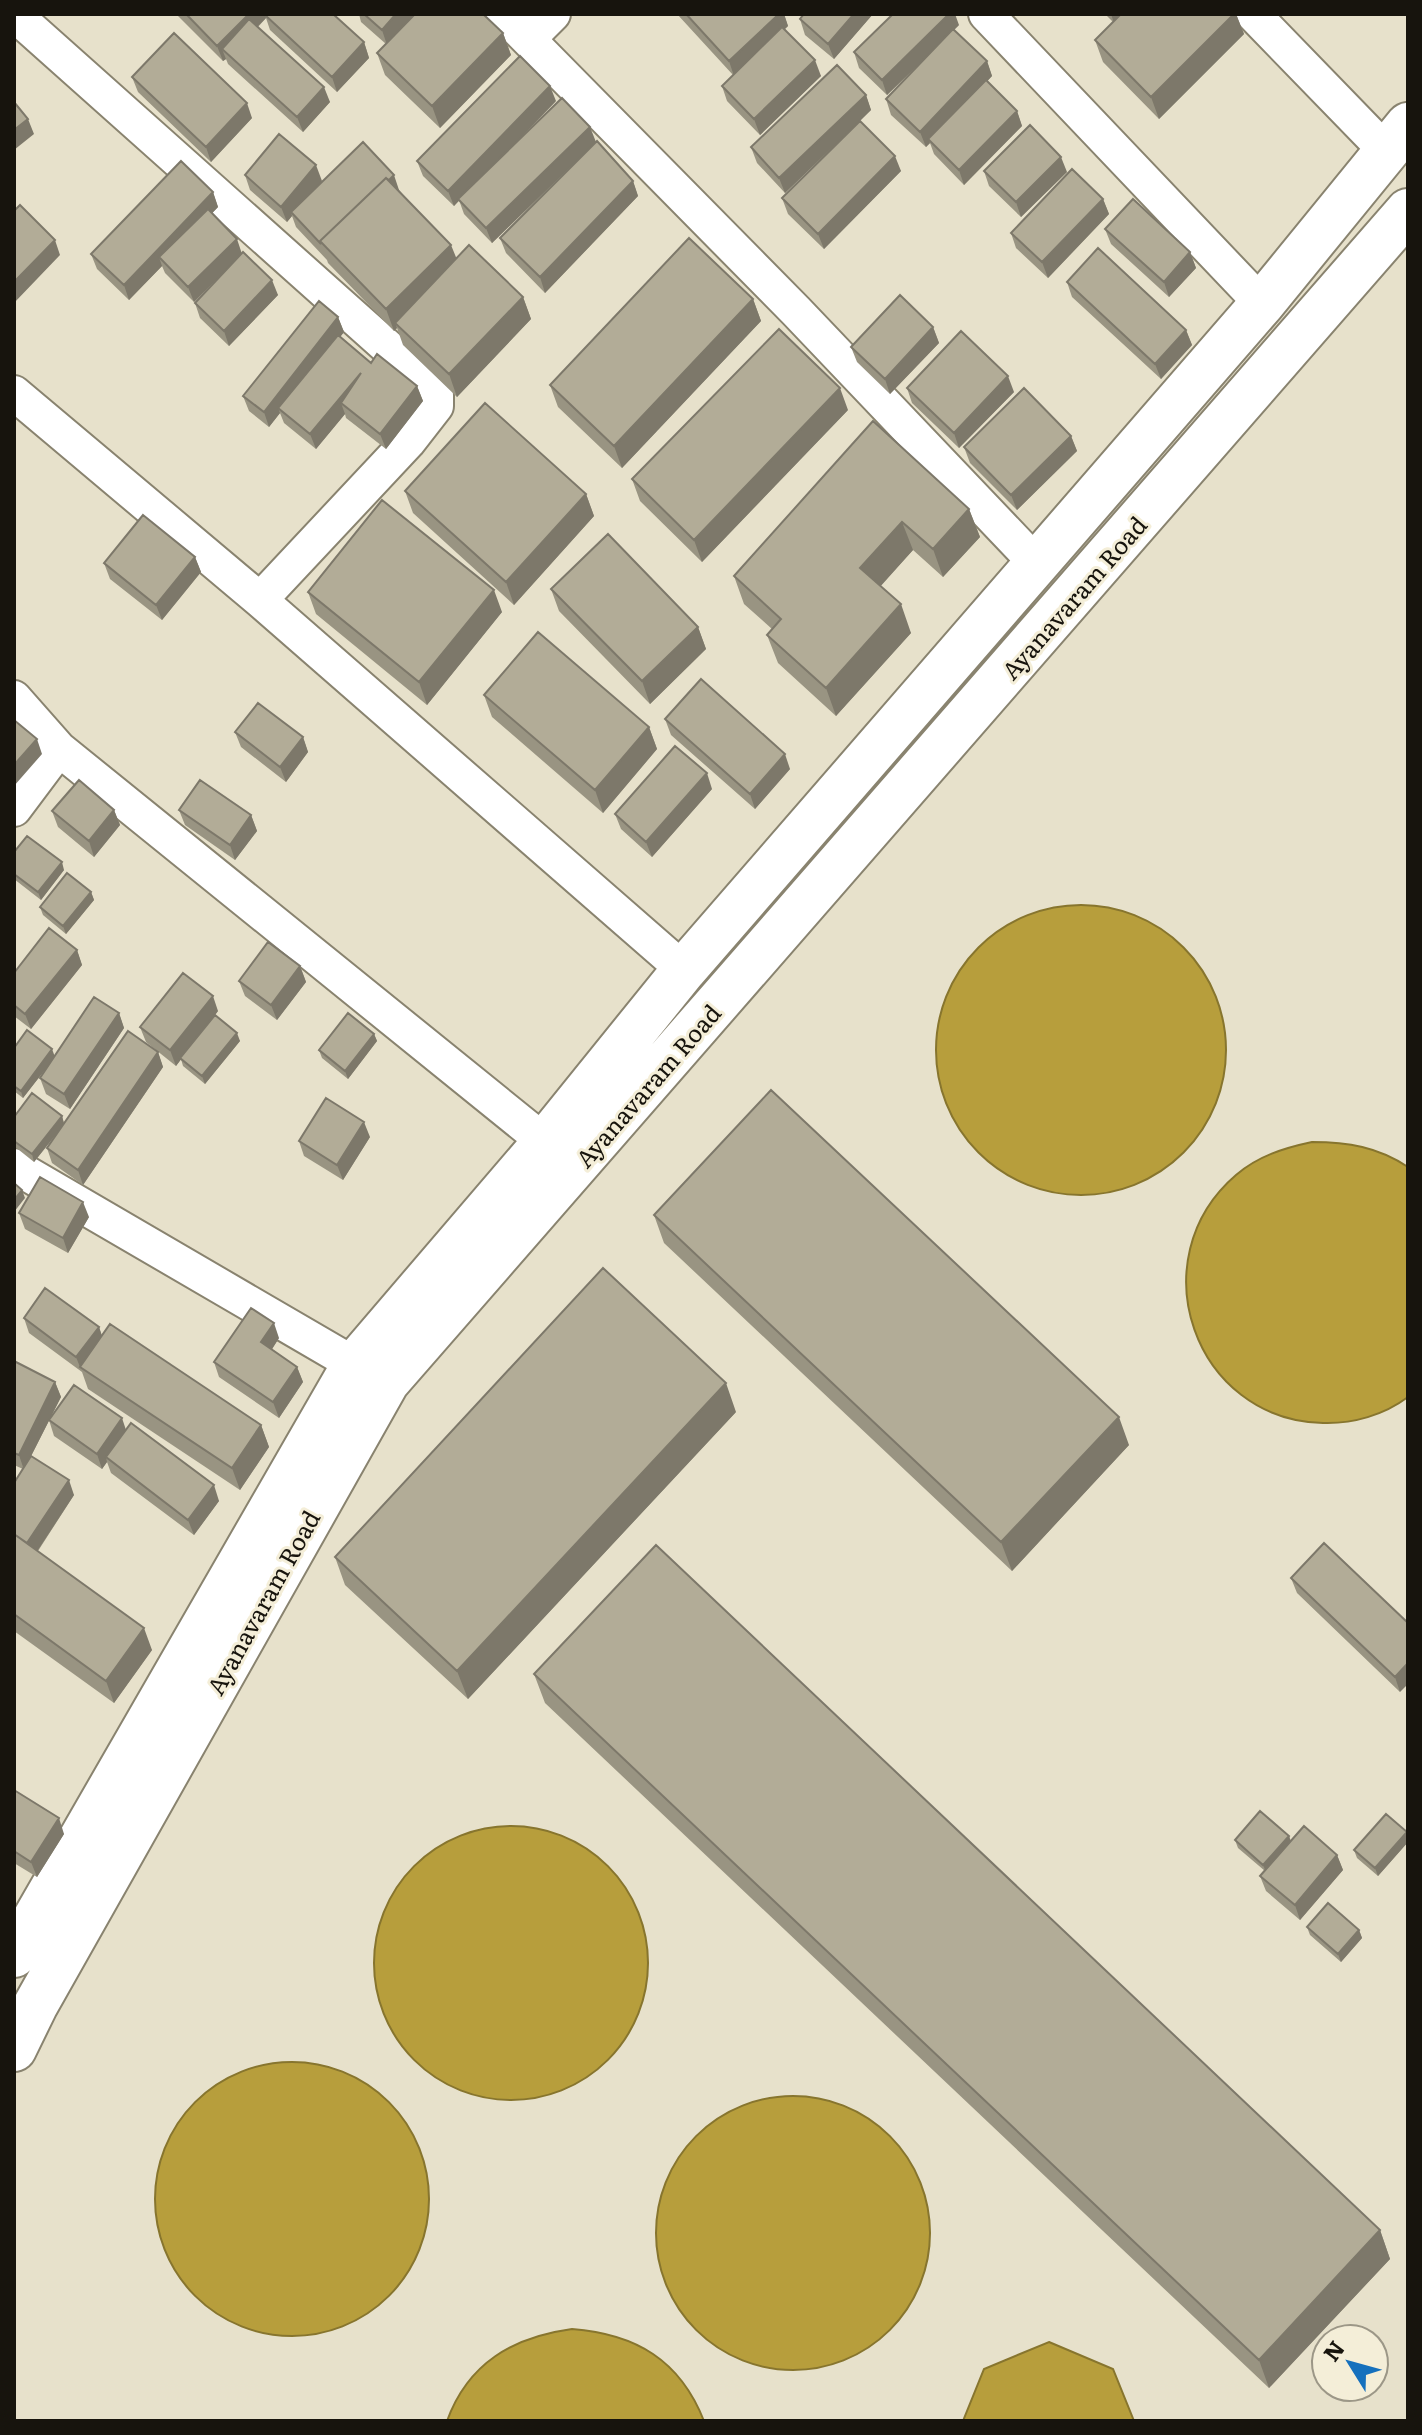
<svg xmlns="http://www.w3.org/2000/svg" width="1422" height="2435" font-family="Literata,serif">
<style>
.water{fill:#b79e3c;stroke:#87752e;stroke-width:2}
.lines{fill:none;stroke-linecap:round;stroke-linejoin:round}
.street-casing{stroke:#89836f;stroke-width:38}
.secondary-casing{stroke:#89836f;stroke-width:48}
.street{stroke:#fff;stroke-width:34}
.secondary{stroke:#fff;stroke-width:44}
.wall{fill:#999482}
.shaded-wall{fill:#7d786a}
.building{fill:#b2ac97;stroke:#7d786a;stroke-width:2}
.labels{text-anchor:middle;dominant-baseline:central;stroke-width:6;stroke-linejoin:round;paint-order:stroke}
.street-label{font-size:24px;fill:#17140d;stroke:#f4eed8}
</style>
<rect width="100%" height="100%" fill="#e7e1cb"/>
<!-- water -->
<path class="water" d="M936 1050a145 145 0 1 1 290 0a145 145 0 1 1-290 0Z
M1312,1142C1348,1142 1378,1147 1408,1167V1397C1384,1415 1353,1424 1323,1423C1194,1420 1138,1259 1236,1175C1258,1156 1284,1148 1312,1142Z
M374 1963a137 137 0 1 1 274 0a137 137 0 1 1-274 0Z
M155 2199a137 137 0 1 1 274 0a137 137 0 1 1-274 0Z
M656 2233a137 137 0 1 1 274 0a137 137 0 1 1-274 0Z
M572,2329C636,2334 680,2360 704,2421H447C468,2363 513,2337 572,2329Z
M1049,2342L1113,2369L1134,2421H963L984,2369Z"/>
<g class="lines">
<!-- street casing -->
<g class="street-casing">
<path id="street" d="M14,14L412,369L436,395V406L408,442L260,600
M503,14L796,311L1036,563
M986,14L1262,304
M1253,14L1386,151
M529,38L553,14
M14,393L260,600L684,970
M14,698L59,749L545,1142
M14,809L59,749
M14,1166L376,1377"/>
</g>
<!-- secondary casing -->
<g class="secondary-casing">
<path id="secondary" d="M14,1955L354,1365L545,1142L684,970L1262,304L1408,125
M14,2049L35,2006L387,1382L1408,211"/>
</g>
<!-- street -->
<use href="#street" class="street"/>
<!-- secondary -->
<use href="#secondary" class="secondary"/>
</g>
<!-- wall -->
<path class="wall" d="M176,14H333L364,42L369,58L337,92L270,30L266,18L258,27L330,102L303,132L228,64L226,59L223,61Z
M359,14H483L503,33L511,55L440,128L385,75L377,53L386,44L361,22Z
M677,14H784L788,26L785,29L821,76L760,135L727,101L722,86L733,75Z
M873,14L834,59L805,35L800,19Z
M1105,14H1236L1244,34L1159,119L1103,62L1095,40L1113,22Z
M959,25L954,30L987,61L992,76L987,81L1017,111L1022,126L964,185L934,154L930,143L926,147L891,115L886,99L924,59L887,95L859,68L854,52Z
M132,77L252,118L211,162L138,92Z
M866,95L871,110L860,121L901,171L824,249L788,214L782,198L841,139L785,193L757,163L751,147Z
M556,101L506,153L596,142L492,243L464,214L459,200L454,206L423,176L417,161Z
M984,171L1067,172L1021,217L989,186Z
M245,175L322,181L316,188L399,190L456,259L523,297L531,319L457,397L403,345L397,328L394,331L328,263L327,260L296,227L292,216L287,222L250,190Z
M633,181L638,196L545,293L506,253L500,238Z
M213,192L218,207L212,213L242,254L278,295L229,346L200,318L195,303L238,258L194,302L165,273L162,266L129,300L97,269L91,254Z
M1103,199L1109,214L1048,278L1016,248L1011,233Z
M1105,229L1190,252L1196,268L1169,297L1111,244Z
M1067,282L1186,330L1192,345L1161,379L1072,297Z
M753,299L761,321L622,468L558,407L550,385Z
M338,317L344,332L340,337L371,363L417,386L423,401L386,449L346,418L345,414L316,449L284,423L280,413L269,427L249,411L243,396Z
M933,327L939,343L890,394L857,362L851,347Z
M907,388L1014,392L959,448L912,403Z
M848,410L702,562L640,501L632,479Z
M873,421L969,509L980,537L943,577L913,550L880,586L911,633L836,716L778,663L767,635L772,629L744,604L734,576Z
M1071,436L1077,451L1017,510L970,463L964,447Z
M405,491L586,494L594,516L514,605L413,513Z
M195,557L201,572L162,620L110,579L104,563Z
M551,589L698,627L706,649L650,704L559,611Z
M308,592L502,612L427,705L316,614Z
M484,695L649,727L657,749L603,813L492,717Z
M665,719L790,769L755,809L671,735Z
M235,732L303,737L308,752L286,782L241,747Z
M712,789L652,857L621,829L615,814Z
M114,810L120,825L94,857L58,827L52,811Z
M179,810L251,815L257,831L235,860L185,825Z
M14,852L64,870L41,900L14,879Z
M91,892L94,900L66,934L43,915L40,907Z
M77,950L82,965L31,1029L14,1016V973Z
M300,966L306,982L277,1020L245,996L239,981Z
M218,1011L215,1015L240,1041L205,1084L183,1066L181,1059L176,1066L146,1042L140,1027Z
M119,1013L124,1028L70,1109L46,1094L40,1078L53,1059L23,1098L14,1091V1048L55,1057Z
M374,1034L377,1041L348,1079L322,1058L319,1050Z
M158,1052L163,1067L83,1185L52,1163L47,1148L59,1131L34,1162L14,1146V1117L62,1116L64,1123Z
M370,1137L343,1180L304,1156L299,1141Z
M19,1213L89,1217L68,1253L25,1229Z
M654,1215L1129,1445L1012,1571L664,1243Z
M24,1318L99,1327L102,1336L261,1425L269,1447L240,1490L88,1389L82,1372L29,1333Z
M279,1338L272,1349L297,1367L303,1382L279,1418L219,1377L214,1362Z
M14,1361L55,1382L61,1397L30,1458L74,1495L38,1551L152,1650L114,1703L14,1631V1483L23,1469L14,1465Z
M736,1412L468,1699L345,1585L335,1557Z
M49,1420L126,1430L219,1501L194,1535L111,1473L107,1462L102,1469L54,1436Z
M1291,1578L1408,1623L1400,1692L1297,1593Z
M534,1674L1380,2230L1390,2259L1269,2388L545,1703Z
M14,1790L64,1834L37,1877L14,1863Z
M1289,1836L1291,1841L1337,1855L1343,1870L1300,1920L1266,1891L1260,1876L1265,1871L1238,1848L1235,1840Z
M1408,1836V1842L1378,1876L1357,1858L1354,1850Z
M1307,1927L1359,1930L1362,1938L1341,1962L1310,1935Z"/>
<!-- shaded-wall -->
<path class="shaded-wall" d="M249,14H270L265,15L266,18L229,55L222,49L226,59L223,61L217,46Z
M396,14H416L387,45L382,30Z
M779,14H784L788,26L734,76L729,61Z
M854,14H873L834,59L828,44Z
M949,14H955L959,25L887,95L882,80Z
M1111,14H1123L1114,23Z
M1234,14H1236L1244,34L1159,119L1151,97Z
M503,33L511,55L440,128L432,106Z
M364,42L369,58L337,92L332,77Z
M815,60L821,76L760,135L754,119Z
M987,61L992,76L931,142L928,139L930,143L926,147L920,132Z
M550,86L556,101L454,206L448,191Z
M324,87L330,102L303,132L297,117Z
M866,95L871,110L785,193L779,178Z
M247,103L252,118L211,162L206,147Z
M1017,111L1022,126L964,185L959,170Z
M28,119L34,134L14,150V130Z
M590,127L596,142L492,243L486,228Z
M895,156L901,171L824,249L818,234Z
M1061,157L1067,172L1021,217L1016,202Z
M316,165L322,181L293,215L291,212L292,216L287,222L281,207Z
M394,175L399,190L333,254L322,243Z
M633,181L638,196L545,293L540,277Z
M213,192L218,207L165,263L159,257L162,266L129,300L124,285Z
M1103,199L1109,214L1048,278L1042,262Z
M237,239L242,254L194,302L188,287Z
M55,240L60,255L14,303V282Z
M451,245L460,267L395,323L397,328L394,331L386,309Z
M1190,252L1196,268L1169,297L1164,282Z
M272,280L278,295L229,346L224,331Z
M523,297L531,319L457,397L449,374Z
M753,299L761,321L622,468L614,446Z
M338,317L344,332L282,411L278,408L280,413L269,427L264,412Z
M933,327L939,343L890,394L885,379Z
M1186,330L1192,345L1161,379L1155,364Z
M361,373L341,403L345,414L316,449L310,434Z
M1008,376L1014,392L959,448L954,433Z
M417,386L423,401L386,449L380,434Z
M840,388L848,410L702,562L694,540Z
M1071,436L1077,451L1017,510L1011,495Z
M586,494L594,516L514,605L506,582Z
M969,509L980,537L943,577L933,549Z
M902,522L913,550L871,597L860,568Z
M195,557L201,572L162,620L156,605Z
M494,590L502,612L427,705L419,682Z
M901,604L911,633L836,716L826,688Z
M698,627L706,649L650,704L642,681Z
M649,727L657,749L603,813L595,790Z
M303,737L308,752L286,782L280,767Z
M37,739L42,754L14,786V765Z
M785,754L790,769L755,809L750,794Z
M707,773L712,789L652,857L646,842Z
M114,810L120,825L94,857L89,841Z
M251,815L257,831L235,860L230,845Z
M62,862L64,870L41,900L38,892Z
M91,892L94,900L66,934L63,926Z
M77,950L82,965L31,1029L25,1014Z
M300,966L306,982L277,1020L271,1005Z
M213,996L218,1011L176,1066L170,1050Z
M119,1013L124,1028L70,1109L64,1094Z
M237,1033L240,1041L205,1084L202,1076Z
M374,1034L377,1041L348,1079L345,1071Z
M52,1049L55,1057L23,1098L21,1091Z
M158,1052L163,1067L83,1185L78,1170Z
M62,1116L64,1124L34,1162L32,1154Z
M364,1122L370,1137L343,1180L337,1165Z
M22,1190L25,1198L14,1212V1200Z
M83,1202L89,1217L68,1253L63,1238Z
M274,1323L279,1338L267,1357L261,1342Z
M99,1327L104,1342L80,1367L82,1372L76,1357Z
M297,1367L303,1382L279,1418L273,1402Z
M55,1382L61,1397L24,1470L19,1455Z
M726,1383L736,1412L468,1699L457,1671Z
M1119,1417L1129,1445L1012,1571L1001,1542Z
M122,1418L127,1433L106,1457L107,1462L102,1469L97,1454Z
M261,1425L269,1447L240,1490L232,1468Z
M69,1480L74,1495L32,1559L27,1544Z
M214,1485L219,1501L194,1535L188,1520Z
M144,1628L152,1650L114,1703L106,1681Z
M1408,1663V1684L1400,1692L1395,1677Z
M59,1818L64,1834L37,1877L31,1862Z
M1407,1832L1408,1842L1378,1876L1375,1868Z
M1289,1836L1291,1843L1266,1872L1263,1865Z
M1337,1855L1343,1870L1300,1920L1295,1905Z
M1359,1930L1362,1938L1341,1962L1338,1954Z
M1380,2230L1390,2259L1269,2388L1259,2360Z"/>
<!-- building -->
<path class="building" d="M186,14H249L217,46Z
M266,14H333L364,42L332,77L265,15Z
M364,14H396L382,30Z
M415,14H483L503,33L432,106L377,53Z
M686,14H779L729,61Z
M804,14H854L828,44L800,19Z
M893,14H949L882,80L854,52Z
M1121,14H1234L1151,97L1095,40Z
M249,19L324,87L297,117L222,49Z
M782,27L815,60L754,119L722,86Z
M953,29L987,61L920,132L886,99Z
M174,33L247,103L206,147L132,77Z
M520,56L550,86L448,191L417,161Z
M837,65L866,95L779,178L751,147Z
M986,80L1017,111L959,170L928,139Z
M562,98L590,127L486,228L458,199Z
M14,102L28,119L14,130Z
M860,121L895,156L818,234L782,198Z
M1030,125L1061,157L1016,202L984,171Z
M279,134L316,165L281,207L245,175Z
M597,141L633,181L540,277L500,238Z
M363,142L394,175L389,180L386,178L320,241L321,244L291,212Z
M181,161L213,192L124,285L91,254Z
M1072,169L1103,199L1042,262L1011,233Z
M386,178L451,245L386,309L320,241Z
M1133,199L1190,252L1164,282L1105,229Z
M20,205L55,240L14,282V211Z
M208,209L237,239L188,287L159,257Z
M689,238L753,299L614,446L550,385Z
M469,245L523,297L449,374L395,323Z
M1098,248L1186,330L1155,364L1067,282Z
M243,252L272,280L224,331L195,303Z
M900,295L933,327L885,379L851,347Z
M319,301L338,317L264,412L243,396Z
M779,329L840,388L694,540L632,479Z
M961,331L1008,376L954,433L907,388Z
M338,335L371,363L377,354L417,386L380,434L341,403L361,373L310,434L278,408Z
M1024,388L1071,436L1011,495L964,447Z
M485,403L586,494L506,582L405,491Z
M873,421L969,509L933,549L902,522L860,568L901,604L826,688L767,635L781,619L734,576Z
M382,500L494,590L419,682L308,592Z
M143,515L195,557L156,605L104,563Z
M608,534L698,627L642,681L551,589Z
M538,632L649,727L595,790L484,695Z
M701,679L785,754L750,794L665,719Z
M258,703L303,737L280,767L235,732Z
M14,720L37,739L14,765Z
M675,746L707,773L646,842L615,814Z
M79,780L114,810L89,841L52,811Z
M200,780L251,815L230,845L179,810Z
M27,836L62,862L38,892L14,874V852Z
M67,873L91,892L63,926L40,907Z
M49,928L77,950L25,1014L14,1005V973Z
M268,942L300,966L271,1005L239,981Z
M183,973L213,996L170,1050L140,1027Z
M94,997L119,1013L64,1094L40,1078Z
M348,1013L374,1034L345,1071L319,1050Z
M215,1015L237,1033L202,1076L180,1058Z
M27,1030L52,1049L21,1091L14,1086V1048Z
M128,1031L158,1052L78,1170L47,1148Z
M771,1090L1119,1417L1001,1542L654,1215Z
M32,1093L62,1116L32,1154L14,1141V1117Z
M326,1098L364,1122L337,1165L299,1141Z
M40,1177L83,1202L63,1238L19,1213Z
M14,1183L22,1190L14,1200Z
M603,1268L726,1383L457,1671L335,1557Z
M45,1288L99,1327L76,1357L24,1318Z
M251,1308L274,1323L261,1342L297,1367L273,1402L214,1362Z
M110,1324L261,1425L232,1468L80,1367Z
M14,1361L55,1382L19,1455L14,1453Z
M74,1385L122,1418L97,1454L49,1420Z
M131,1423L214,1485L188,1520L106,1457Z
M31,1456L69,1480L27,1543L14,1534V1483Z
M14,1534L144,1628L106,1681L14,1614Z
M1324,1543L1408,1623V1663L1395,1677L1291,1578Z
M656,1545L1380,2230L1259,2360L534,1674Z
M14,1790L59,1818L31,1862L14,1851Z
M1260,1811L1289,1836L1263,1865L1235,1840Z
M1386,1814L1407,1832L1375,1868L1354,1850Z
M1304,1826L1337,1855L1295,1905L1260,1876Z
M1328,1903L1359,1930L1338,1954L1307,1927Z"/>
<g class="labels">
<!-- street labels -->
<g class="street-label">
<text transform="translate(1073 597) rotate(-49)">Ayanavaram Road</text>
<text transform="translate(647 1085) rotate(-49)">Ayanavaram Road</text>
<text transform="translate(262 1602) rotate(-61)">Ayanavaram Road</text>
</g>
</g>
<!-- border -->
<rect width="1422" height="2435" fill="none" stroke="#17140d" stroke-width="32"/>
<!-- north arrow -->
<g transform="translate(1350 2363) rotate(307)"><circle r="38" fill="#f4eed8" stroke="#9c9787" stroke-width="2"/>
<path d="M0-6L14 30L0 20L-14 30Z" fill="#1570bd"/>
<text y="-12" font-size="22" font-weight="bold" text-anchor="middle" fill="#17140d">N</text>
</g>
</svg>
